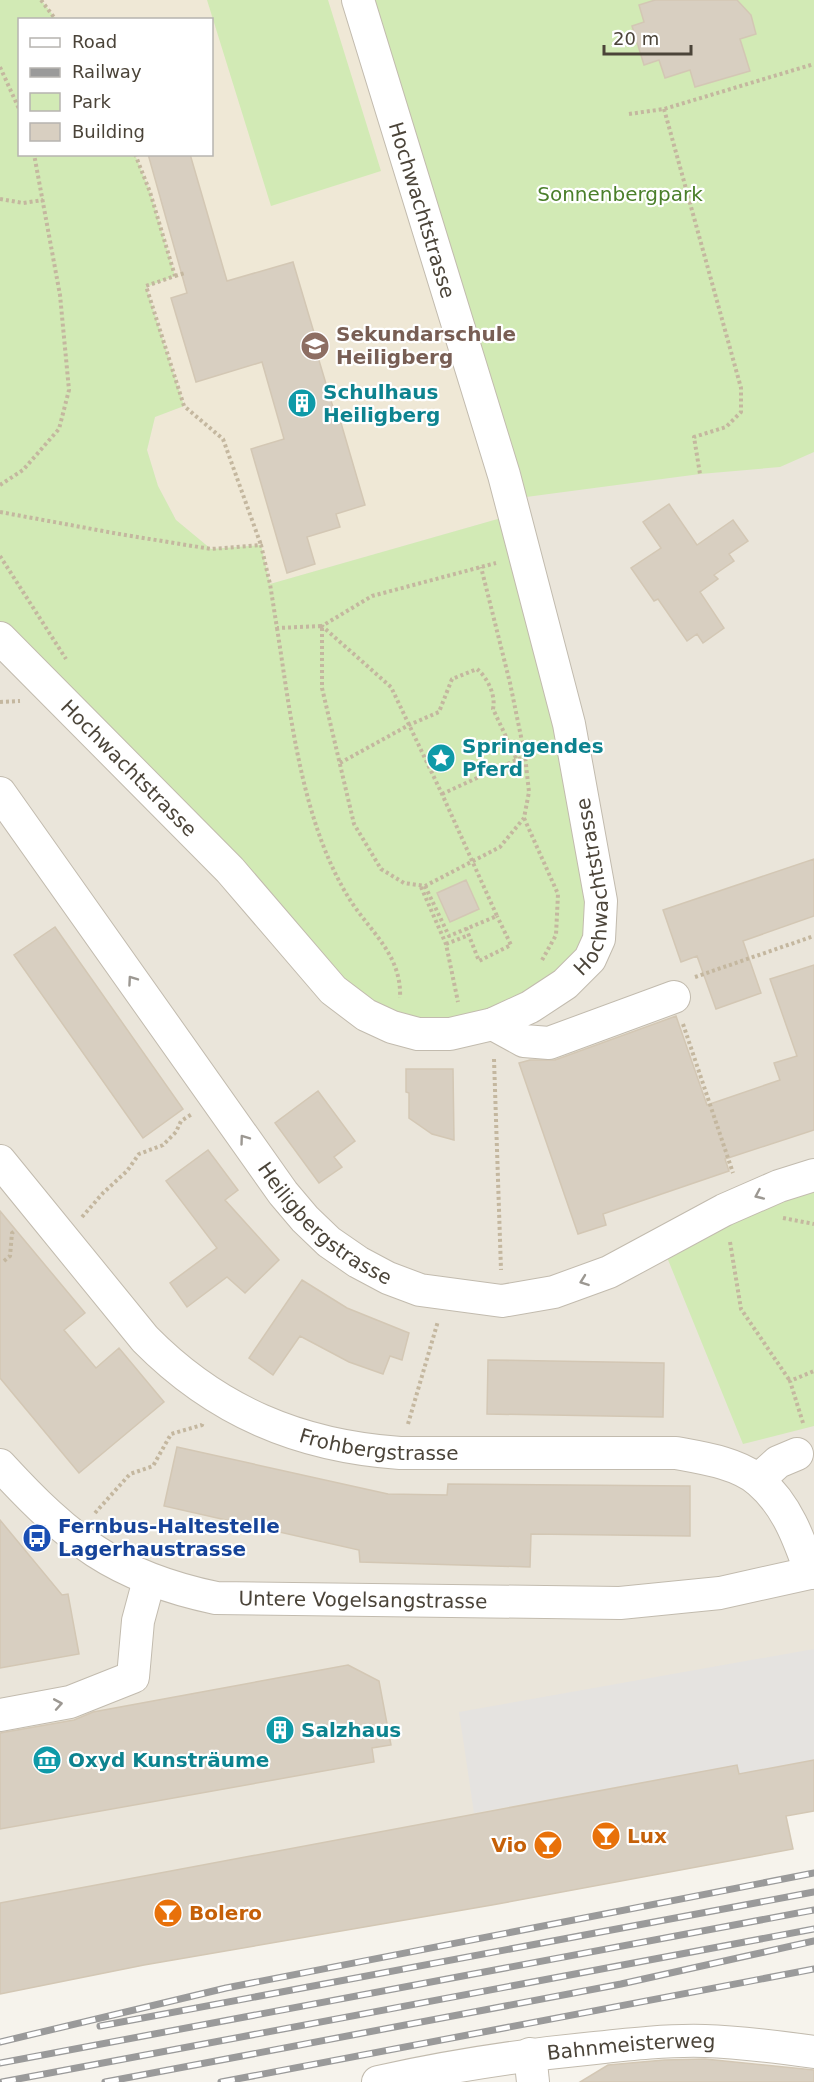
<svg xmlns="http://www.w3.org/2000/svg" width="814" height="2082" font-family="'DejaVu Sans',sans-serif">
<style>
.residential{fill:#eae5da;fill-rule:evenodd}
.education{fill:#efe8d6}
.green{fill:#d2eab5}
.parking{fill:#e5e3e0}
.building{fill:#d8cfc1;stroke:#d3c7b4;stroke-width:1.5}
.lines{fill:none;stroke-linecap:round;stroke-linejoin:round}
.minor-casing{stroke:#c2bbae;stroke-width:34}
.path{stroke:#c4b79f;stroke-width:4;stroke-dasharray:3 3;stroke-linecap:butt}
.minor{stroke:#fff;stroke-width:32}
.rail-casing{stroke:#9a9a9a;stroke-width:7}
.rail{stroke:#fff;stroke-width:4.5;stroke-dasharray:14;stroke-linecap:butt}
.oneway{stroke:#9c9892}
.labels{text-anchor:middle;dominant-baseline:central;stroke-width:4.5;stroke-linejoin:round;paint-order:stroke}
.park-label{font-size:20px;fill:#4a7f2a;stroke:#fff}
.street-label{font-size:20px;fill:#4b4439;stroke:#fff}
.education-label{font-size:20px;font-weight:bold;fill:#785e54;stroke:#fff;text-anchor:start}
.culture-label{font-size:20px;font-weight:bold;fill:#0d838f;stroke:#fff;text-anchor:start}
.transit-label{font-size:20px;font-weight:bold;fill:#164399;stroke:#fff;text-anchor:start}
.food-label{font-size:20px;font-weight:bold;fill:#c56008;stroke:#fff;text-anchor:start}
</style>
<rect width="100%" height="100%" fill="#f6f3ec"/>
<!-- residential -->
<path class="residential" d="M0,0H814V1811L786,1816L793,1849L492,1905L144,1965L0,1994ZM20,20H212V154H20Z"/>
<!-- education -->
<path class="education" d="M41,0H358L515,514L270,584L260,546L211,549L176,520L158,486L147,450L155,417L184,406L146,286L175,276L150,192L135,155L212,154V20L56,19Z"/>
<!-- green -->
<path class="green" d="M0,0H41L56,19L20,20V154L135,155L150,192L175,276L146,287L184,406L155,417L147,450L158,486L176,520L211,549L261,545L270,584L515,514L599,939L530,1007L392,1027L0,638Z
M207,0H328L381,171L271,206Z
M358,0H814V452L780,467L700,474L511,499Z
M814,1175V1426L743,1444L662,1245Z"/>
<!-- parking -->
<path class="parking" d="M814,1649V1760L739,1774L737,1765L474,1813L459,1712Z"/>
<!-- building -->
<path class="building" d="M655,0H737L751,15L756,34L740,39L750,71L695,87L690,70L665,78L659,60L644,65L632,26L644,22L639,5Z
M148,154H190L227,281L293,262L318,346L315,347L338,424L341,423L365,505L336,514L340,527L307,537L315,564L287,573L251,449L284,439L262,362L196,382L171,298L187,293Z
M669,504L697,545L733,520L748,541L729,554L734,561L714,575L718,579L700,592L724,628L703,643L697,634L687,641L658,599L654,601L631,568L661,548L643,522Z
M814,859V916L743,941L761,993L716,1009L697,956L681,962L663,910Z
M466,880L479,909L450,922L437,893Z
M55,927L183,1109L143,1138L14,955Z
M814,965V1130L725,1159L729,1171L603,1214L606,1225L578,1234L519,1063L530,1060H555L676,1016L707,1105L780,1080L774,1063L797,1056L770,979Z
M406,1069H453L454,1140L432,1134L409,1118V1093L406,1092Z
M318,1091L355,1141L334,1157L342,1167L319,1183L275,1123Z
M208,1150L238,1190L225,1200L279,1260L245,1293L227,1277L187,1307L170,1283L217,1248L166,1181Z
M0,1211L85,1313L64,1330L96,1368L119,1348L164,1402L79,1473L0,1378Z
M302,1280L347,1308L409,1333L402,1360L390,1356L383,1374L349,1362L300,1336L273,1375L249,1358Z
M488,1360L664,1363L663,1417L487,1414Z
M177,1447L388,1494L447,1495L448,1484L690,1486V1536L531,1534L530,1567L360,1562L359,1550L164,1506Z
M0,1520L62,1595L68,1594L79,1654L0,1668Z
M348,1665L379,1681L391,1745L372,1748L374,1762L0,1829V1733L74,1720L93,1712Z
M814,1760V1811L786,1816L793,1849L492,1905L144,1965L0,1994V1903L737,1765L739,1774Z
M705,2059L814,2070V2082H580L608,2065L664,2060Z"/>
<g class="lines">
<!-- minor casing -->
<g class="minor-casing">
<g id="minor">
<path id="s1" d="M0,638L230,870L333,990L366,1015L392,1027L418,1034H450L493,1024L530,1007L565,984L590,959L599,939L601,901L569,724L504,475L358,0"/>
<path id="s2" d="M0,793L283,1193L305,1219L329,1242L358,1262L388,1278L420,1290L502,1301L554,1292L609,1272L724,1210L779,1186L814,1175"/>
<path d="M493,1024L524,1041L549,1043L674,997"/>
<path id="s3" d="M0,1161L145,1339C216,1411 299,1446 400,1453H676C703,1458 738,1463 759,1481C787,1505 799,1539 811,1573"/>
<path id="s4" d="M0,1465C68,1539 115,1577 216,1598L620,1603L720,1593L814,1572"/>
<path d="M758,1480L778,1462L797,1454"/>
<path d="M0,1715L70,1702L133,1677L138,1621L149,1580"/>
<path d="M530,2054L533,2082"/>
<path id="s5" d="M378,2082C450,2066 521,2055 595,2048C631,2044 668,2040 705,2041C741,2042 778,2047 814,2052"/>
</g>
</g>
<!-- path -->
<path class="path" d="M41,0L56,20
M0,67L20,111
M664,109L741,388V412L726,427L694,437L700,474
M629,114L664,109L814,64
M135,154L150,192L175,276L146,286L184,406L223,439L261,545
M0,199L23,203L43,200
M175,276L185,273
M0,485L23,470L59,429L69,390L60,295L34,154
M0,512L119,534L211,549L261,545L270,584L277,628L322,626V688L354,824L381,869L404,883L425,886L500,847L524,818L529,792L525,756L510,683L481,567
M0,556L66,659
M277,628C291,717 302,826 352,903C373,934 402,957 400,998
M0,702L20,701
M340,763L409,725L439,712L452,679L477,669C488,678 496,696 493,709L517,760
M442,794L525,756
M524,818L558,894L556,935L541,962
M425,886L449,936L497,916L442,794L391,687L322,626L372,596L496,563
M421,887L446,944L458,1002
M466,928L479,961L511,945L497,916
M446,944L469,935
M695,977L814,936
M683,1024L733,1173
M494,1059L501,1270
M82,1217L103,1193L127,1171L139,1154L163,1145L176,1132L181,1121L192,1114
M783,1218L814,1224
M730,1242L741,1309L790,1381
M4,1261L10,1256L12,1233L16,1230
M803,1423L790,1381L814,1371
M408,1424L438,1321
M95,1513L130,1474L153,1466L171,1434L202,1425L203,1422"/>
<!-- minor -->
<use href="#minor" class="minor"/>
<!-- rail casing -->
<g class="rail-casing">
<path id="rail" d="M100,2026L814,1892
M0,2042L226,1988L814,1873
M0,2063L814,1910
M2,2082L814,1929
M105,2082L621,1984L814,1941
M221,2082L814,1969"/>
</g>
<!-- rail -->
<use href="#rail" class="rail"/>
</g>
<!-- one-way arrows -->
<defs><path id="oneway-chevron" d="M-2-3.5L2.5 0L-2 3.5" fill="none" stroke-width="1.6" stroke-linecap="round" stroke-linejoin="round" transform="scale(1.5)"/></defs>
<g class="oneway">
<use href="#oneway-chevron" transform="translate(132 980) rotate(-125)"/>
<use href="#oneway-chevron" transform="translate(244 1139) rotate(-126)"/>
<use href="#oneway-chevron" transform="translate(759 1195) rotate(156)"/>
<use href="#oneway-chevron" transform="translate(584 1281) rotate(160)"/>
<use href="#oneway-chevron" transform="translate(58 1704) rotate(-10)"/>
</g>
<!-- icons -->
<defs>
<g id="school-disc" transform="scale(1.5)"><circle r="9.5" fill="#8d6e63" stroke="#fff"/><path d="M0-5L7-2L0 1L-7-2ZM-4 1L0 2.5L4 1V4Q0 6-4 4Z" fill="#fff"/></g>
<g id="building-disc" transform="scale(1.5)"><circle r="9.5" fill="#0f9aa8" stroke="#fff"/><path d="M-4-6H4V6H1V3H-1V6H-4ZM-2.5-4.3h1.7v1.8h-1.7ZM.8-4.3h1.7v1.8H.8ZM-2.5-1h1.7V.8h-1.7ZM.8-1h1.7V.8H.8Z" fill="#fff"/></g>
<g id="sight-disc" transform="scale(1.5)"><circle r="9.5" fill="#0f9aa8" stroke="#fff"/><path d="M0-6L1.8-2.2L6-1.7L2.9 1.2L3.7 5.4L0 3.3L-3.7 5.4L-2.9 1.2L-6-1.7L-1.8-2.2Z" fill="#fff"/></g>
<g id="bus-disc" transform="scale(1.5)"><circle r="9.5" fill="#1a4fb4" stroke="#fff"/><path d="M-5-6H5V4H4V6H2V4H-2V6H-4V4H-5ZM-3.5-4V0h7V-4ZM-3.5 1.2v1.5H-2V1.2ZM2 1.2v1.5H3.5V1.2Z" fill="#fff"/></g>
<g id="museum-disc" transform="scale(1.5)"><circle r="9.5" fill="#0f9aa8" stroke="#fff"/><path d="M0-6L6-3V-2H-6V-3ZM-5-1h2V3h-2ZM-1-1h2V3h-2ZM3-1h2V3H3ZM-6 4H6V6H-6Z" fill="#fff"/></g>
<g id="bar-disc" transform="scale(1.5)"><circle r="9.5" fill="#e8710a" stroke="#fff"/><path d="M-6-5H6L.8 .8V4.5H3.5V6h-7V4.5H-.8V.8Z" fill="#fff"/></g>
</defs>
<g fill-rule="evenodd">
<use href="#school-disc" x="315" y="346"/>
<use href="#building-disc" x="302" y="403"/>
<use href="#sight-disc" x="441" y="758"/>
<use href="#bus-disc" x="37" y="1538"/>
<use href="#building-disc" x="280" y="1730"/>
<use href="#museum-disc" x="47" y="1760"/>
<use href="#bar-disc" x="606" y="1836"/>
<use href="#bar-disc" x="548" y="1845"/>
<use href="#bar-disc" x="168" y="1913"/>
</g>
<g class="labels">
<!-- park labels -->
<g class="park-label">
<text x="620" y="194">Sonnenbergpark</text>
</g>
<!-- street labels -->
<g class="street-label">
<text transform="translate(422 210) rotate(73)">Hochwachtstrasse</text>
<text stroke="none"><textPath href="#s1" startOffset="183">Hochwachtstrasse</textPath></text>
<text stroke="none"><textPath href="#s1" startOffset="849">Hochwachtstrasse</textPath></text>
<text stroke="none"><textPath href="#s2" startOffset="542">Heiligbergstrasse</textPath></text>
<text stroke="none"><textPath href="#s3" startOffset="494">Frohbergstrasse</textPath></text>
<text stroke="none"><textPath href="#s4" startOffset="406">Untere Vogelsangstrasse</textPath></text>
<text stroke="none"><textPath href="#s5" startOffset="256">Bahnmeisterweg</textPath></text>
</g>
<!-- education labels -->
<g class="education-label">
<text x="336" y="334">Sekundarschule<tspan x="336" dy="23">Heiligberg</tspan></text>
</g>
<!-- culture labels -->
<g class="culture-label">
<text x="323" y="392">Schulhaus<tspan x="323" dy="23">Heiligberg</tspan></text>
<text x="462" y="746">Springendes<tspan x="462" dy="23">Pferd</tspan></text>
<text x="301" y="1730">Salzhaus</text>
<text x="68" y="1760">Oxyd Kunsträume</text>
</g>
<!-- transit labels -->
<g class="transit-label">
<text x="58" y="1526">Fernbus-Haltestelle<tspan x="58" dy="23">Lagerhaustrasse</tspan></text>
</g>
<!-- food labels -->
<g class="food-label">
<text x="627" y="1836">Lux</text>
<text x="527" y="1845" text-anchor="end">Vio</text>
<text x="189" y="1913">Bolero</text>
</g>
</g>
<!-- legend -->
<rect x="18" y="18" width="195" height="138" fill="#ffffff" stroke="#b7b4b0" stroke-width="1.5"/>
<rect x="30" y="38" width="30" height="9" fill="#ffffff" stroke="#b7b4b0" stroke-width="1.5"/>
<text x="72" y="48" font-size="18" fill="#4b4439">Road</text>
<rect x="30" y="68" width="30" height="9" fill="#9a9a9a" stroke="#b7b4b0" stroke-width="1.5"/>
<text x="72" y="78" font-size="18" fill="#4b4439">Railway</text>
<rect x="30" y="93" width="30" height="18" fill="#d2eab5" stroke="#b7b4b0" stroke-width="1.5"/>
<text x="72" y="108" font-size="18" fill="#4b4439">Park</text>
<rect x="30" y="123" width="30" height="18" fill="#d8cfc1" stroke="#b7b4b0" stroke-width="1.5"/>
<text x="72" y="138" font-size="18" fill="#4b4439">Building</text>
<!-- scale -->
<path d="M604 45v9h87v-9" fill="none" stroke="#4b4439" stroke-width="3"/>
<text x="613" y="45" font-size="18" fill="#4b4439" stroke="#ffffff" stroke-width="4.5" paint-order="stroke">20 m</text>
</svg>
